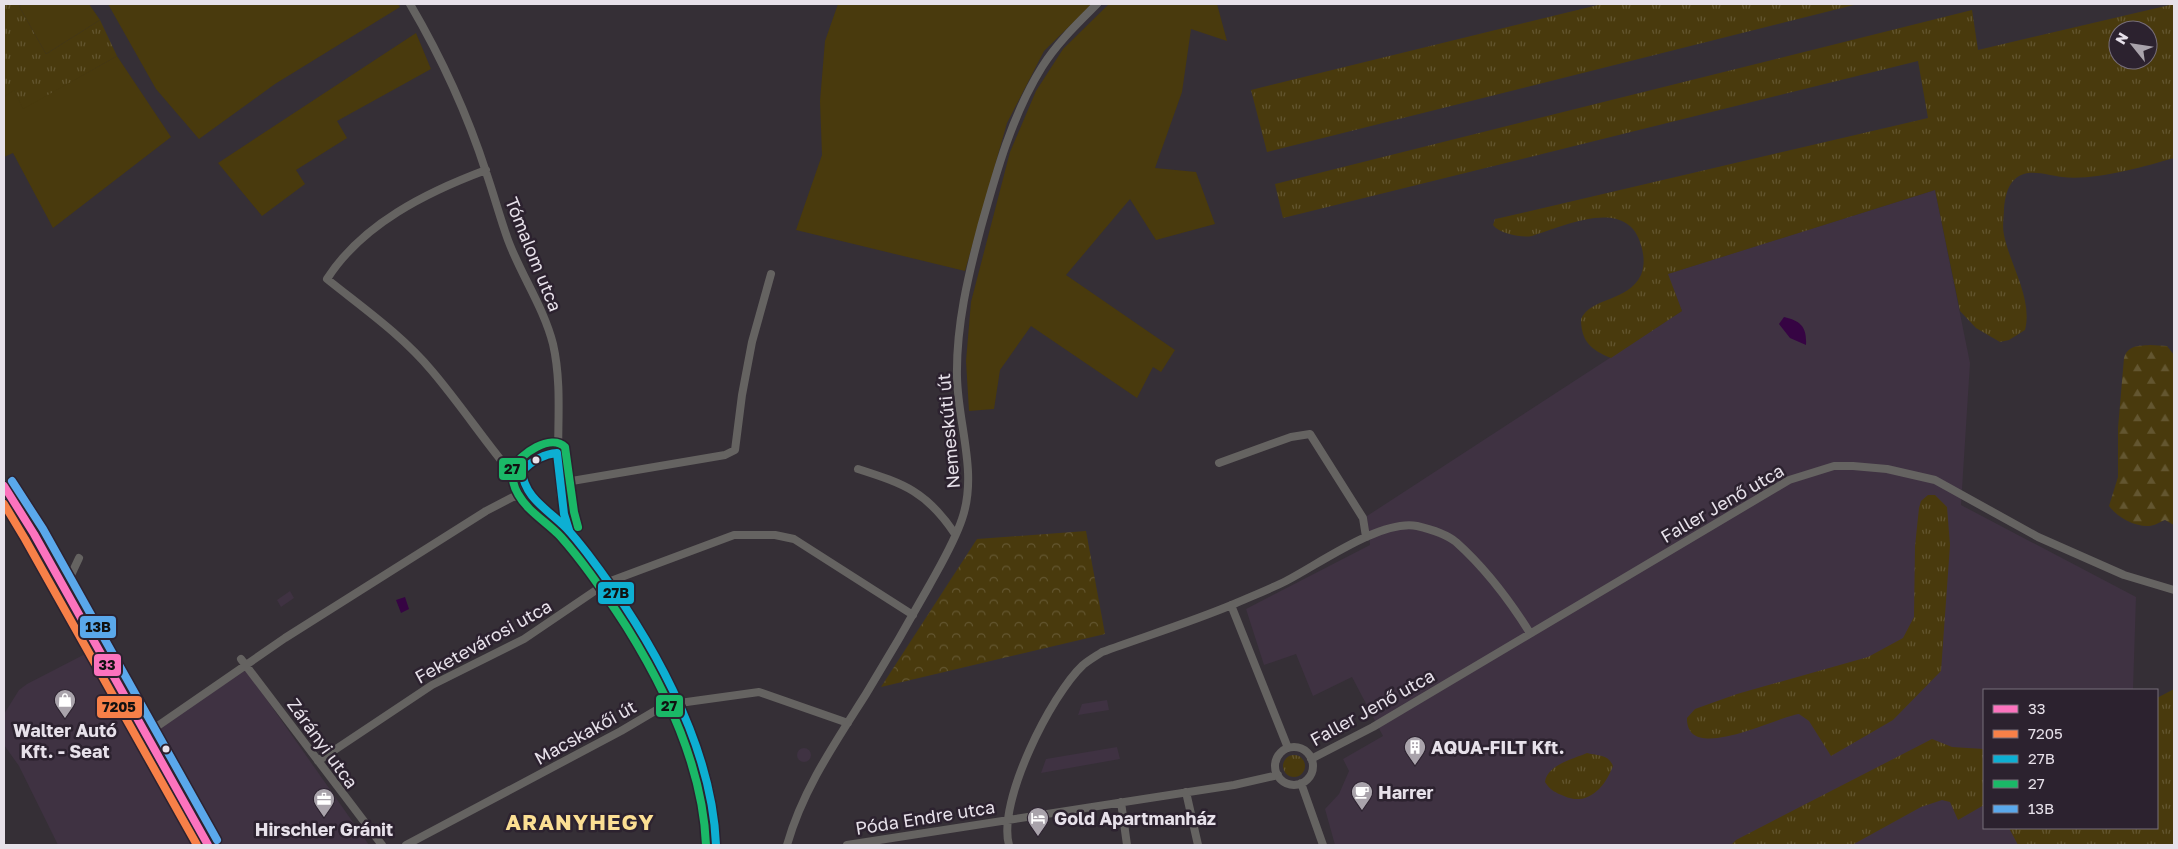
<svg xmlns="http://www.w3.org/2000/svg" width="2178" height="849" font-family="'Golos Text',sans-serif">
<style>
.built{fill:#3f3242}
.grass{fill:url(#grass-tufts);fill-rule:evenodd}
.forest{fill:url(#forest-firs)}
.park{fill:url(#park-crowns)}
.garden{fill:#493a0d}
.water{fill:#360443}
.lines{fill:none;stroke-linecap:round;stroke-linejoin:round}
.street{stroke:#656361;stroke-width:8}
.secondary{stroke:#706e6c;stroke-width:11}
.bus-1-casing{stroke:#2c222f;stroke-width:11}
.bus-2-casing{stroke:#2c222f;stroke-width:11}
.bus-3-casing{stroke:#2c222f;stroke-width:11}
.bus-4-casing{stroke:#2c222f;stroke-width:11}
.bus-5-casing{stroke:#2c222f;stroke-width:11}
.bus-1{stroke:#fc73be;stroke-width:8}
.bus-2{stroke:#f78048;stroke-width:8}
.bus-3{stroke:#0dafd3;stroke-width:8}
.bus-4{stroke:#1ab867;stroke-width:8}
.bus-5{stroke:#5aa8eb;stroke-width:8}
.bus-dot{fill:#e7e1ea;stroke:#2c222f;stroke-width:2}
.labels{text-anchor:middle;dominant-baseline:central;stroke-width:5;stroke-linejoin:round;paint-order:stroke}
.street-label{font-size:18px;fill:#e7e1ea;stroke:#2c222f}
.poi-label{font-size:18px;font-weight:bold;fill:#e7e1ea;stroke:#2c222f;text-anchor:start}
.district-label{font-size:22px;font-weight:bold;letter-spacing:1px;fill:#fbdf93;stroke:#2c222f}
.line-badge{stroke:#2c222f;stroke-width:2}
.pale-badge-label{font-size:14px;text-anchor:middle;font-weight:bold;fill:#111}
</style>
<defs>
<pattern id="grass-tufts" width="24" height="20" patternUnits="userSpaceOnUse" patternTransform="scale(1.25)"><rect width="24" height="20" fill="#493a0d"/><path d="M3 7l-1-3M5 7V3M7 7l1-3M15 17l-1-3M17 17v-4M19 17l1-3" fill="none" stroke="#635630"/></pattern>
<pattern id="forest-firs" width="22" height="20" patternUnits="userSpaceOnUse" patternTransform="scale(1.25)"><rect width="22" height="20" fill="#493a0d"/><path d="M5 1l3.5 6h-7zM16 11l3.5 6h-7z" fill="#635630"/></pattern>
<pattern id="park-crowns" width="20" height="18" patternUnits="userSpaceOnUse" patternTransform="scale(1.25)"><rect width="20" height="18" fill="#493a0d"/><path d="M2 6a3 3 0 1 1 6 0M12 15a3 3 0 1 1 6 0" fill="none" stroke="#635630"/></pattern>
</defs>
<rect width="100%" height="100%" fill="#352f36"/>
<!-- built -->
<path class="built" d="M1935,190L1970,363L1961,505L2136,597L2133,690H1984V828H2030L2037,845H1335L1325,809L1339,794L1349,771L1343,759L1383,736L1352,677L1313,696L1296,654L1264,665L1246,609L1370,545L1367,516L1682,311L1667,274Z
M290,591L294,598L281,607L277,600Z
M89,652L138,740L246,670L369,845H58L19,766L4,745V714L19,690L27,684Z
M1107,700L1109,710L1078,715L1082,704Z
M1117,747L1120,759L1041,773L1046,759Z
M797 755a7 7 0 1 1 14 0a7 7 0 1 1-14 0Z"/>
<!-- grass -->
<path class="grass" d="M4,4H23L19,6L46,54L100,20L117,56L23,110L14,91L4,97Z
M1602,4H1858L1267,152L1251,90Z
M2174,4V158C2143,167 2094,181 2062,177C2046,175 2027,167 2014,180C2007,187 2005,198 2004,208C2004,216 2002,226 2004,235C2010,265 2033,299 2025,330L2009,340L2000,342L1976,328L1960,311L1935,190L1668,274L1682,311L1611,358C1591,350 1581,341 1581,319C1591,297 1628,302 1641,275C1645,265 1644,255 1641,245C1627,195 1563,227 1532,236C1522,238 1500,234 1493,225L1495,219L1500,218L1928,118L1918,61L1283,218L1275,184L1972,10L1978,50ZM2118,30H2148V60H2118Z
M1928,495H1935L1947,507L1950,545L1941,671L1893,720L1831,756L1809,721L1799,714C1776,717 1686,765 1687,718L1695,709L1737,694L1868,657L1903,638L1914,617L1915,546L1919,508L1921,501Z
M2174,689V845H2018L2009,828H2157V698Z
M1932,739L1952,747L1984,749V805L1958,820L1950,802L1942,800L1921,807L1852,845H1731L1736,840Z
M1587,753C1599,756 1608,754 1613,766C1605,787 1588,807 1564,796C1556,793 1550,790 1545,782C1547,765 1573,759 1587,753Z
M1283 766a11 11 0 1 1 22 0a11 11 0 1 1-22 0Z"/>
<!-- forest -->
<path class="forest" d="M2150,345L2167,346L2174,355V525L2165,520C2160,522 2154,526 2149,526C2135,527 2117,517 2109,506L2118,477V428L2124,358C2128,345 2138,346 2150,345Z"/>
<!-- park -->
<path class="park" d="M1086,531L1105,634L881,687L977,539Z"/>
<!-- garden -->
<path class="garden" d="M23,4H89L100,20L46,54L19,6Z
M108,4H398L400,7L275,84L199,139L156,89Z
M838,4H1092L1044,51L1007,123L965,271L796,230L822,155L820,101L825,41Z
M1109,4H1217L1227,41L1191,29L1182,92L1155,168L1196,172L1215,224L1156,240L1130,199L1066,275L1175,350L1161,372L1153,367L1137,398L1031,326L1000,370L994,409L969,411L966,361L971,302L1010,152L1036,91L1063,49Z
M416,33L431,69L337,121L347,138L296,170L305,184L262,216L218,163Z
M117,56L171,137L53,228L13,153L4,157V97L14,90L23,109Z"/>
<!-- water -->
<path class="water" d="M1784,317C1801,321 1807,327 1806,345L1790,338L1779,324Z
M405,597L409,609L401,613L396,600Z"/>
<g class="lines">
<!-- street -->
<path class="street" d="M410,4C441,57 467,113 486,172C494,195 500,218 508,240C521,275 544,308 553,344C567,405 548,469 568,528
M486,170C427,192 362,224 327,279C363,308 402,335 432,371C466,411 495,457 531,496C543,509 558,518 570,532C634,607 717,744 716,845
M1219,463L1291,437L1310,434L1363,518L1366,537
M858,469C905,484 927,492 955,534
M560,483L725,455L735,450L742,395L752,342L771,274
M62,584L72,573L79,558
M1231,605L1288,748
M241,659L382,845
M146,734L285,638L486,511L513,497L531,496
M1275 766a19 19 0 1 1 38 0a19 19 0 1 1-38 0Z
M1311,759L1373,727L1789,480L1834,466H1853L1887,469L1935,480L2038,537L2124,575L2174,590
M318,761L432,685L524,639L608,582L734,535H775L794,539L913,615
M1301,783L1323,845
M1186,792L1198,845
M1121,802L1127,845
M406,845L621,731L665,705L759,692L848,723
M787,845C803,789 835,743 866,694C888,658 909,622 929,586C941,564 954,543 962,519C978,473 958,425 957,377C956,326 968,276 981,227C996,173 1012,115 1042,67C1057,43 1077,24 1097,4
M847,845L1234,785L1278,775
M1009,845C997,802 1051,695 1083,665C1089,660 1096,656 1102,652C1146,636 1191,622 1234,604C1252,596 1270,589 1286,581C1319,564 1381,519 1417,526C1430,529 1446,534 1456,542C1484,567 1510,601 1530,633"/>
<!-- secondary -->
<path class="secondary" d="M4,486L34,534L208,845"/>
<!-- bus-1 casing -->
<g class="bus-1-casing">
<path id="bus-1" d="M4,486L34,534L208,845"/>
</g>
<!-- bus-2 casing -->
<g class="bus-2-casing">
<path id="bus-2" d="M4,504L25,539L197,845"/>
</g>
<!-- bus-3 casing -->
<g class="bus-3-casing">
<path id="bus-3" d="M569,530L564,514L557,453C543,454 532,461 522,471C524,496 545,508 562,524C571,532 579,543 587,553C648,633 712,742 716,845"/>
</g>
<!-- bus-4 casing -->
<g class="bus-4-casing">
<path id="bus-4" d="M578,527L574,512L565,447C551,433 520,454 512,469C512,478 513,486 518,494C528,512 547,522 561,537C585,564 606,595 626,626C666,690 703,768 706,845"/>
</g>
<!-- bus-5 casing -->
<g class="bus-5-casing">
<path id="bus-5" d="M12,481L43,529L217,840"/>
</g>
<!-- bus-1 -->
<use href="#bus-1" class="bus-1"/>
<!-- bus-2 -->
<use href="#bus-2" class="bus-2"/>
<!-- bus-3 -->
<use href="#bus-3" class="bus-3"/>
<!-- bus-4 -->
<use href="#bus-4" class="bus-4"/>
<!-- bus-5 -->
<use href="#bus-5" class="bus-5"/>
</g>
<!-- icons -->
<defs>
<g id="shop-pin" transform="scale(1.125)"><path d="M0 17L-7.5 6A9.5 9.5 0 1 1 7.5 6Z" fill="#a9a3ab" stroke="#2c222f"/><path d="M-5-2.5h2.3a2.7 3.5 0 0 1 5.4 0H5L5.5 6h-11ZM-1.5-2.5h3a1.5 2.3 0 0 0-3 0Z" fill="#fff"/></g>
<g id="building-pin" transform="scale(1.125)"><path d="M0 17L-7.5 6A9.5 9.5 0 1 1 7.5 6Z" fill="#a9a3ab" stroke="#2c222f"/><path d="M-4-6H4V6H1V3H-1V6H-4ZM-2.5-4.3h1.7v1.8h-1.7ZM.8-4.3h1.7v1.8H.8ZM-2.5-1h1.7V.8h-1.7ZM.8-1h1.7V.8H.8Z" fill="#fff"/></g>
<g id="cafe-pin" transform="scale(1.125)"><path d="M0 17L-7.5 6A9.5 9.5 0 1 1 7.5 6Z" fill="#a9a3ab" stroke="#2c222f"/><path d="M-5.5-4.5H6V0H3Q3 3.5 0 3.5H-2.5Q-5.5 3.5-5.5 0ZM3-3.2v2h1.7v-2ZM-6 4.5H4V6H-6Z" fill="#fff"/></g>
<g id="office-pin" transform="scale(1.125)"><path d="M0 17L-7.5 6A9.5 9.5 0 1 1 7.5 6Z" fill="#a9a3ab" stroke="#2c222f"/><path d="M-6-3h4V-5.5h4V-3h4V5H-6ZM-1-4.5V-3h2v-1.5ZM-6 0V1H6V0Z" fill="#fff"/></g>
<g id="hotel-pin" transform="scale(1.125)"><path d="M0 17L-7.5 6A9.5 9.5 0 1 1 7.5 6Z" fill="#a9a3ab" stroke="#2c222f"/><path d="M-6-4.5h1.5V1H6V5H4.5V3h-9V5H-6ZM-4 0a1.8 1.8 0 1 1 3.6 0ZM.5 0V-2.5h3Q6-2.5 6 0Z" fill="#fff"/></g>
</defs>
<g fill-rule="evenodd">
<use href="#shop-pin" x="65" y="700"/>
<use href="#building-pin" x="1415" y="747"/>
<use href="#cafe-pin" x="1362" y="792"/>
<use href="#office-pin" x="324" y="799"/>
<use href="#hotel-pin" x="1038" y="818"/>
</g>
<!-- markers -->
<g class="bus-dot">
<circle cx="536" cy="460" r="4.5"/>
<circle cx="166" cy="749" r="4.5"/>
</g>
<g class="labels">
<!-- street labels -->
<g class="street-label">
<text transform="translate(534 254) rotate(68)">Tómalom utca</text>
<text transform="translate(948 431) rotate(-95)">Nemeskúti út</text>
<text transform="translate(1722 503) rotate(-30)">Faller Jenő utca</text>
<text transform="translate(483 641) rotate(-29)">Feketevárosi utca</text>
<text transform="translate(1372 707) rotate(-29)">Faller Jenő utca</text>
<text transform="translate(585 732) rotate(-29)">Macskakői út</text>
<text transform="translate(323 743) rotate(54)">Zárányi utca</text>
<text transform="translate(925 817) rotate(-9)">Póda Endre utca</text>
</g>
<!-- poi labels -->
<g class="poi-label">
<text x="65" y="730" text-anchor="middle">Walter Autó<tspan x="65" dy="21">Kft. - Seat</tspan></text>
<text x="1431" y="747">AQUA-FILT Kft.</text>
<text x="1378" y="792">Harrer</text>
<text x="1054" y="818">Gold Apartmanház</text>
<text x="324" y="829" text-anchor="middle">Hirschler Gránit</text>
</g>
<!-- district labels -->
<g class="district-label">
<text x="580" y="821">ARANYHEGY</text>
</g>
</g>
<g class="line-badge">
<rect x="498" y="457" width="29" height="24" rx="5" fill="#1ab867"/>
<rect x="597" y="581" width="38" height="24" rx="5" fill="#0dafd3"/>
<rect x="79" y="615" width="38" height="24" rx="5" fill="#5aa8eb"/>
<rect x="93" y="653" width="29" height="24" rx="5" fill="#fc73be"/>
<rect x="655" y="694" width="29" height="24" rx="5" fill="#1ab867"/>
<rect x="96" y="695" width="47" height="24" rx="5" fill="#f78048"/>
</g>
<g class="pale-badge-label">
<text x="512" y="474">27</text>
<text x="616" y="598">27B</text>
<text x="98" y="632">13B</text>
<text x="107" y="670">33</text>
<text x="669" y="711">27</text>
<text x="119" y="712">7205</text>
</g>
<!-- border -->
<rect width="2178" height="849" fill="none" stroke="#e7e1ea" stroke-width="10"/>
<!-- legend -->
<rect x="1983" y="689" width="175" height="140" fill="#2c222f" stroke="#776e7a"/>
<rect x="1993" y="705" width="25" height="8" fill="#fc73be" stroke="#776e7a"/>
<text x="2028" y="714" font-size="15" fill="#e7e1ea">33</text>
<rect x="1993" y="730" width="25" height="8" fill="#f78048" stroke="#776e7a"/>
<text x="2028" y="739" font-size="15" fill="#e7e1ea">7205</text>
<rect x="1993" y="755" width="25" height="8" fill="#0dafd3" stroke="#776e7a"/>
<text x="2028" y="764" font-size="15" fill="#e7e1ea">27B</text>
<rect x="1993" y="780" width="25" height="8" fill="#1ab867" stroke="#776e7a"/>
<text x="2028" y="789" font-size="15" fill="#e7e1ea">27</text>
<rect x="1993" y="805" width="25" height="8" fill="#5aa8eb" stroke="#776e7a"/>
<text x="2028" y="814" font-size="15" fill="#e7e1ea">13B</text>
<!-- north arrow -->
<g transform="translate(2133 45) rotate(300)"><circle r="24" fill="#2c222f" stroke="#776e7a"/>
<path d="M0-4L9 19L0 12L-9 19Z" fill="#a9a3ab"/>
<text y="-8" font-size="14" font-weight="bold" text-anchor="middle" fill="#e7e1ea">N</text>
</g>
</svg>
